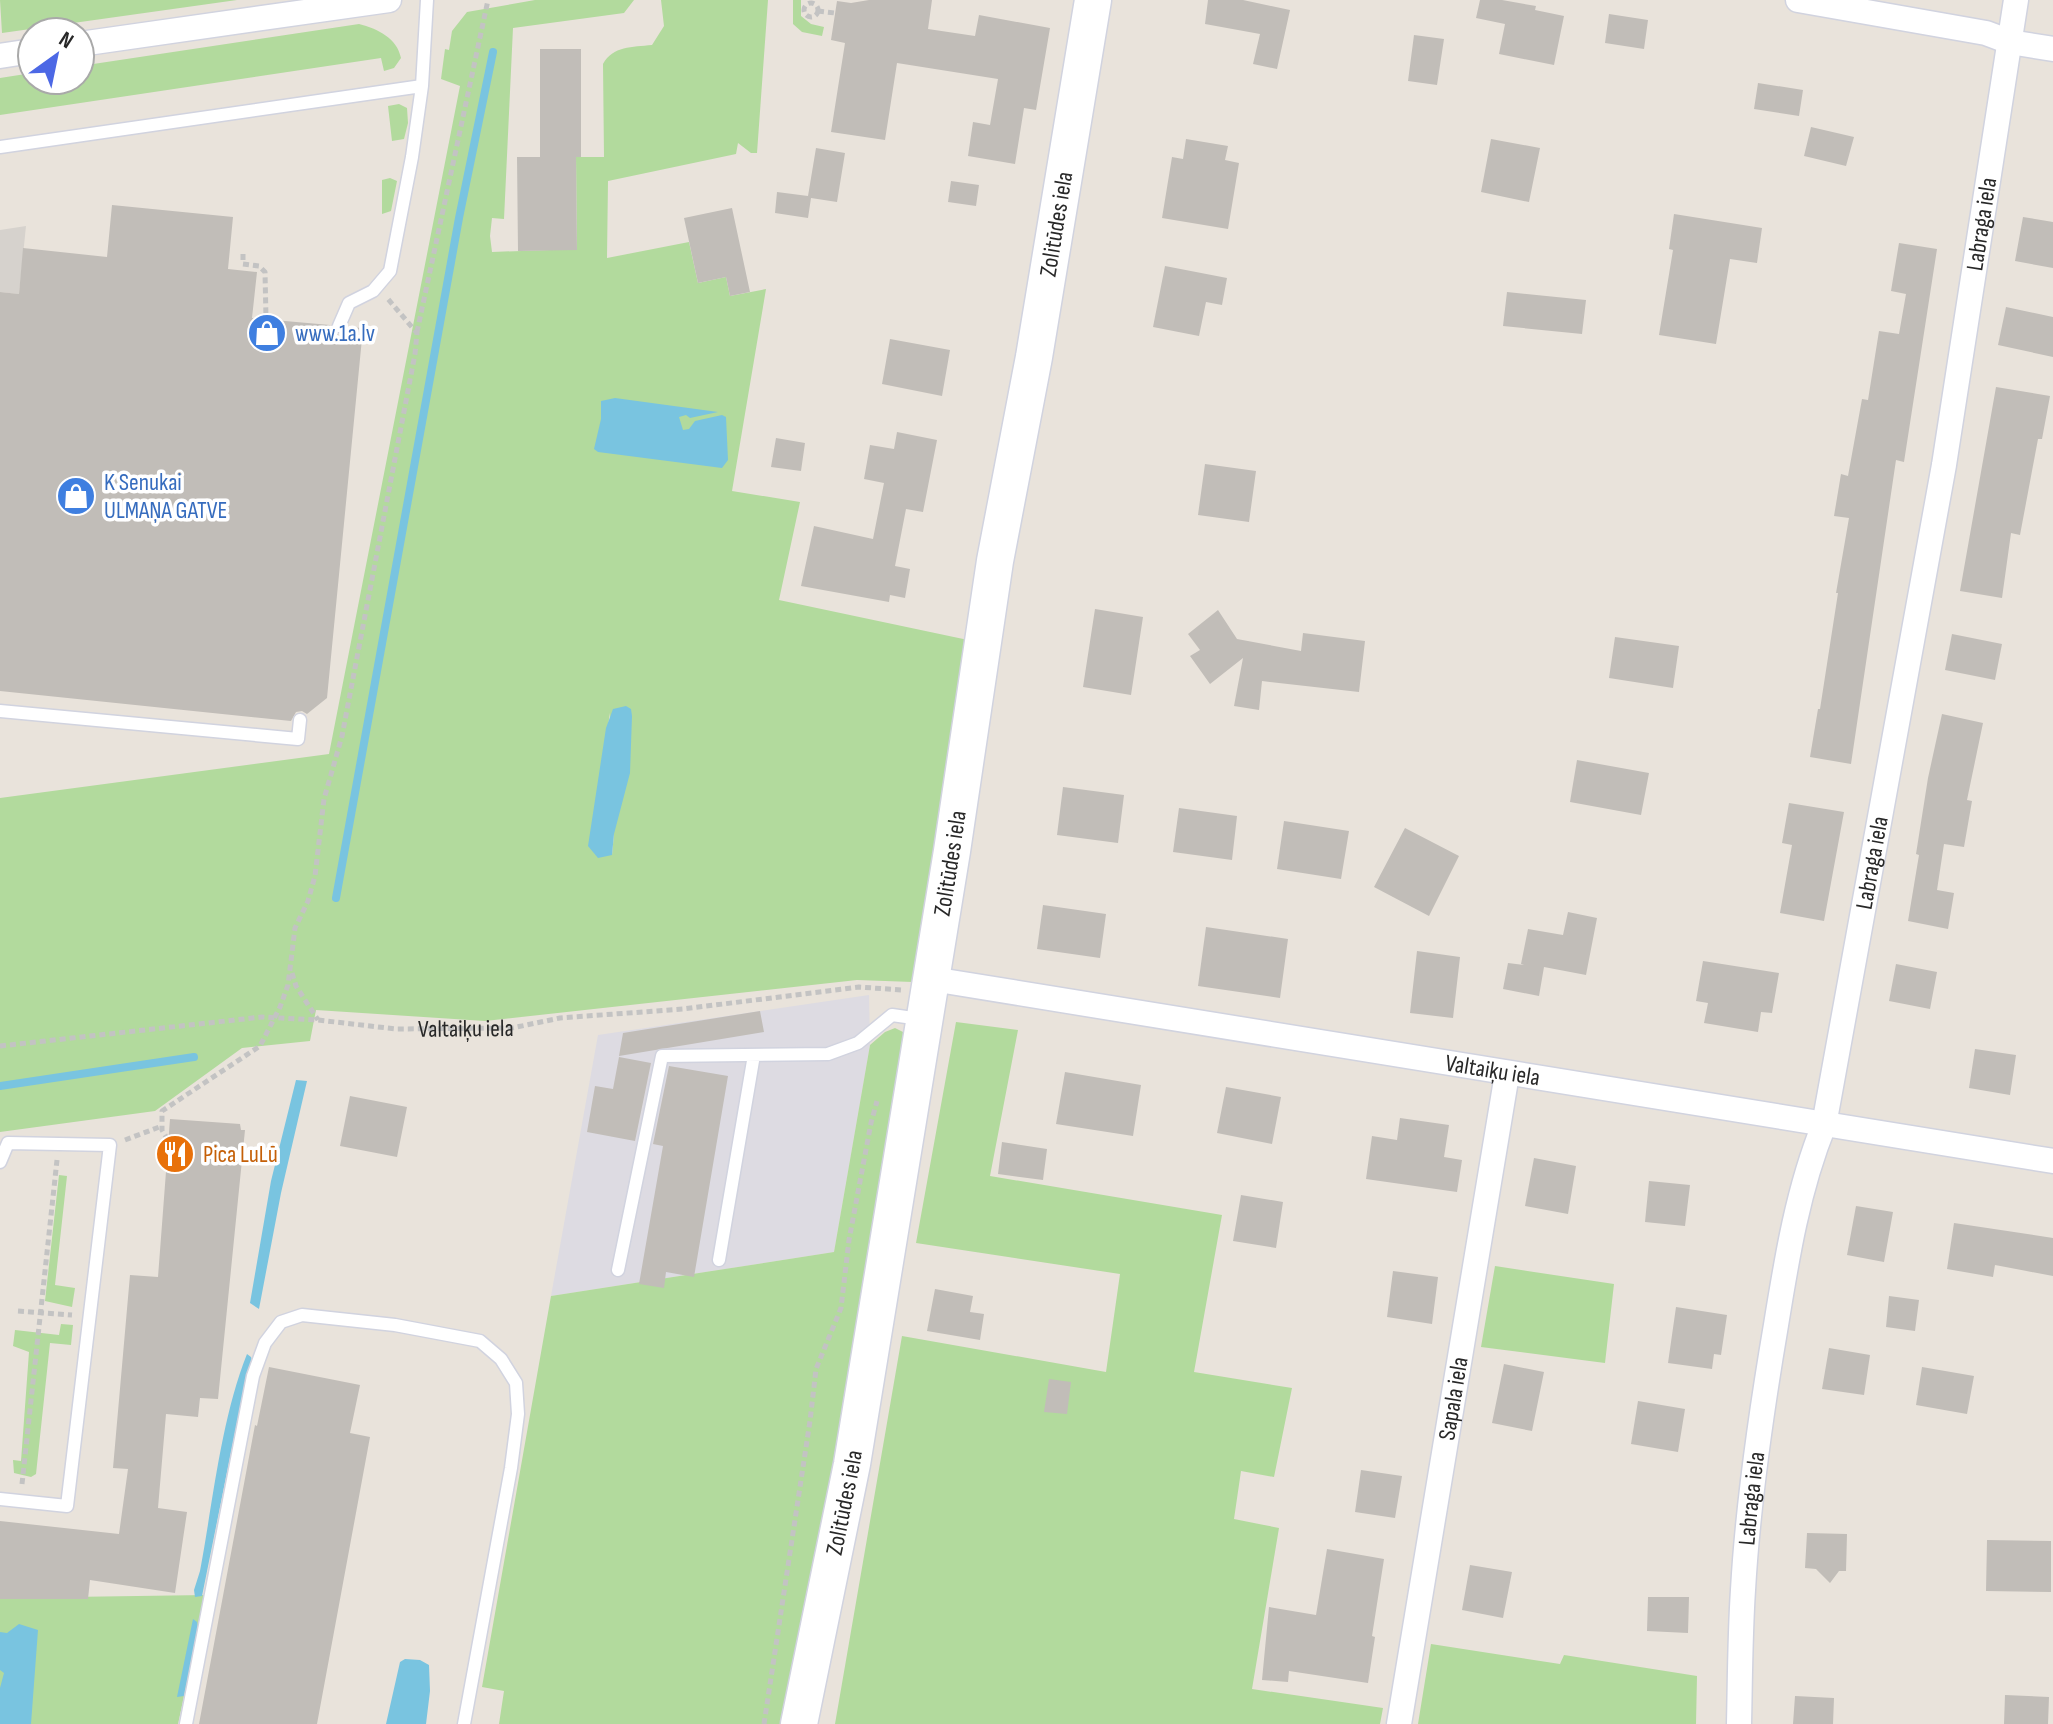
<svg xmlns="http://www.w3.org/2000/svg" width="2053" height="1724" font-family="'Sofia Sans Condensed',sans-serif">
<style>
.industrial{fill:#dddbe2}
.green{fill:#b2da9d;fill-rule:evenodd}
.plaza{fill:#d6d2cd}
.water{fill:#79c4e0}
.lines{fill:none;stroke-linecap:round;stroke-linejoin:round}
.stream{stroke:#79c4e0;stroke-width:8}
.building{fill:#c1bdb8}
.lane-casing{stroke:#d1d3df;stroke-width:15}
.street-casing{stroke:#d1d3df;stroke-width:27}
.secondary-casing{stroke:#d1d3df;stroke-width:39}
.path{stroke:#c3c3c3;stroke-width:5;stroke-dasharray:6 4;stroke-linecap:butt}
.lane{stroke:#fff;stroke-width:12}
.street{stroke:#fff;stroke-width:24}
.secondary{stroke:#fff;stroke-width:36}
.labels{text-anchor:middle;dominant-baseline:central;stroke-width:7;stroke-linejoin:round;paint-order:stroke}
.street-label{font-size:24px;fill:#282828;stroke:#fff}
.shop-label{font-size:24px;fill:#366cbe;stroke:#fff;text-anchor:start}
.food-label{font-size:24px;fill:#c56008;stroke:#fff;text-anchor:start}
</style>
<rect width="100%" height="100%" fill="#e9e3db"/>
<!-- industrial -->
<path class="industrial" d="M869,995L870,1045L834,1252L551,1296L598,1035Z"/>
<!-- green -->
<path class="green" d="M0,0H237L2,33Z
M535,0H634L624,13L513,28L504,219L492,218L490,236L492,252L577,249L576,157H604L603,64C613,46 632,47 652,45L664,26L661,0H768L757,153H751L738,143L736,154L608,181L607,258L689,242L698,283L726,277L730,296L766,289L732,491L800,502L779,600L968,640L913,982L857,980L485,1021L316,1010L310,1041L242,1048L155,1111L0,1132V798L329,754L460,86L441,79L445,49L449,50L452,31L467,12ZM610,713L614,834L612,855L589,846Z
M793,0H801V16L811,24L824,27L822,36L802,32L793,24Z
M359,24C378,29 397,38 401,58L394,68L384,71L381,58L0,115V78L32,73V80H80V66Z
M399,104L407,108L408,123L404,139L392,141L388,106Z
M390,178L397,181L391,211L382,214V180Z
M956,1022L1018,1030L990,1176L1222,1215L1194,1372L1292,1388L1274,1477L1241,1471L1234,1519L1279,1528L1252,1689L1383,1708L1380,1724H835L902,1336L1106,1372L1120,1274L916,1243Z
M895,1028L903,1032L906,1040L791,1724H499L504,1691L482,1687L551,1296L834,1252L870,1045L885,1032Z
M59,1175L67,1176L55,1285L75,1288L72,1307L45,1301Z
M1495,1266L1614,1284L1605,1363L1481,1347Z
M61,1324L73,1325L71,1345L50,1343L36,1474L31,1477L14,1473L13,1460L21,1461L29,1352L13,1346L15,1330L59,1335Z
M206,1595L178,1724H0V1598Z
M1431,1644L1560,1664L1564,1655L1697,1676L1696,1724H1418Z"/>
<!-- plaza -->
<path class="plaza" d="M26,226L19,294L0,292V230Z"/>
<!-- water -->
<path class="water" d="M615,398L718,412L690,418L686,415L679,417L683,430L689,429L695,421L722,415L726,417L728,460L722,468L598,452L594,449L601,419V401Z
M626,706L631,709L632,716L630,773L614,834L612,855L598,858L588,846L606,728L613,709Z
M296,1080L307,1081L281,1193L259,1309L250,1303L271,1181Z
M247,1354L251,1357L253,1363L242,1398L202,1596L195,1597L194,1590L200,1571C213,1502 221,1419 247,1354Z
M193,1619L197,1622L198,1628L184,1696L177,1697Z
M19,1624L38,1630L31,1724H0V1688L4,1673L0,1670V1632L7,1633Z
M405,1659L420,1660L429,1665L430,1691L426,1724H386L400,1662Z"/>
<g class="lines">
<!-- stream -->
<path class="stream" d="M336,898L459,218L493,52
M0,1086L194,1057"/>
</g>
<!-- building -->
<path class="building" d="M869,0H932L928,29L975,36L979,15L1050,28L1036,110L1024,108L1015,164L968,156L973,122L990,125L998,79L897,63L885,140L831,132L845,43L831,40L837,1L851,3Z
M1208,0H1243L1290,10L1277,69L1253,64L1260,34L1205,24Z
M1480,0H1502L1536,6L1535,10L1564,16L1554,65L1499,54L1505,24L1476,18Z
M1609,14L1648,20L1644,49L1605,43Z
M1414,35L1444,39L1437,85L1408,81Z
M540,49H581V157H576L577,250L518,251L517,157H540Z
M1758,83L1803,90L1799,116L1754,109Z
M1811,127L1854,137L1846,166L1804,156Z
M1186,139L1228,146L1225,160L1239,163L1228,229L1162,218L1172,157L1183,159Z
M1491,139L1540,148L1529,202L1481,192Z
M816,148L845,153L837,202L811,198L808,218L775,213L777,192L808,196Z
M951,181L979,185L976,206L948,202Z
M112,205L233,217L228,269L257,272L252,318L330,325L332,332L339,335L345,333L348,327L363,328L327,698L307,714L302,711L296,712L291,721L0,691V292L19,294L23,248L107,257Z
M732,208L750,292L730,296L726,277L698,283L684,218Z
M1674,214L1762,228L1757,263L1730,259L1716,344L1659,335L1673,250L1669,249Z
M2023,217L2053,222V268L2015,261Z
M1899,243L1937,249L1904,462L1896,460L1851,764L1810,757L1818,709H1820L1838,593H1836L1849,518L1834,516L1841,474L1848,476L1862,399L1868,400L1879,331L1899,334L1906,294L1891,291Z
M1165,266L1227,278L1222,305L1206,302L1199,336L1153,327Z
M1507,292L1586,300L1582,334L1503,326Z
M2006,307L2053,317V357L1998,345Z
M890,339L950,350L942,396L882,384Z
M1996,387L2050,396L2042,439H2038L2020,535L2011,533L2002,598L1960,591Z
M897,432L937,440L923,512L906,509L895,566L910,569L905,598L890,595L889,602L801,586L814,526L873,539L884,483L864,479L870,445L894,449Z
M776,438L805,443L801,471L771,467Z
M1205,464L1256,471L1249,522L1198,515Z
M1095,609L1143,617L1131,695L1083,687Z
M1218,610L1237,639L1301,651L1303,633L1365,641L1359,692L1262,681L1259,710L1234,706L1243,658L1210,684L1190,656L1200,650L1188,634Z
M1952,634L2002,644L1995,680L1945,670Z
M1615,637L1679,646L1673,688L1609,678Z
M1942,714L1983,723L1967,800L1972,801L1964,847L1944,844L1937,890L1954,893L1948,929L1908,921L1919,855L1916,854L1928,778Z
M1577,760L1649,773L1641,815L1570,802Z
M1063,787L1124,795L1118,843L1057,835Z
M1789,803L1844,812L1824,921L1780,913L1792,845L1782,843Z
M1179,808L1237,816L1232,860L1173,852Z
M1284,821L1349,831L1341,879L1277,869Z
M1405,828L1459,856L1429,916L1374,887Z
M1043,905L1106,914L1100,958L1037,949Z
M1568,912L1597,918L1586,975L1544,967L1539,996L1503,989L1508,963L1524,965L1521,964L1528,929L1563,935Z
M1206,927L1288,939L1280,998L1198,986Z
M1417,951L1460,957L1453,1018L1410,1013Z
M1703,961L1779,973L1772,1013L1761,1012L1758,1032L1704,1023L1708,1003L1696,1001Z
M1896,964L1937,972L1930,1009L1889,1001Z
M760,1011L764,1032L619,1056L623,1033Z
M1975,1049L2016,1055L2010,1095L1969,1088Z
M619,1057L651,1063L635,1141L587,1132L595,1086L613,1089Z
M669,1066L728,1076L694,1277L666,1272L664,1288L639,1284L663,1146L653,1144Z
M1065,1072L1141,1085L1133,1136L1056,1124Z
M1226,1087L1281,1097L1272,1144L1217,1133Z
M350,1096L407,1107L397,1157L340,1146Z
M1400,1118L1449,1125L1444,1157L1462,1160L1457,1192L1366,1179L1372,1136L1397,1140Z
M170,1119L240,1124L241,1130H245L218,1399L200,1398L198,1417L166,1414L158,1508L187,1512L175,1593L90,1580L88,1599H0V1521L119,1534L128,1469L113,1468L130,1275L158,1277Z
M1002,1142L1047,1149L1043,1180L998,1174Z
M1534,1158L1576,1166L1568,1214L1525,1206Z
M1649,1181L1690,1185L1685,1226L1645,1222Z
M1241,1195L1283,1202L1276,1248L1233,1241Z
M1856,1206L1893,1212L1884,1262L1847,1255Z
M1954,1223L2053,1238V1276L1995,1265L1993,1277L1947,1269Z
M1393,1271L1438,1277L1432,1324L1387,1317Z
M935,1289L973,1296L970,1312L984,1314L980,1340L927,1331Z
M1889,1296L1919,1300L1915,1331L1886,1327Z
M1676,1307L1727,1315L1721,1355L1714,1354L1712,1369L1668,1363Z
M1829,1348L1870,1355L1864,1395L1822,1389Z
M1504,1364L1544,1372L1532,1431L1492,1423Z
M269,1367L360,1385L350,1433L370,1437L317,1724H199L255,1425L257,1426Z
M1922,1367L1974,1376L1967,1414L1916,1405Z
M1049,1379L1071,1382L1067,1414L1044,1412Z
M1638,1401L1685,1409L1678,1452L1631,1444Z
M1361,1470L1402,1476L1395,1518L1355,1512Z
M1807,1533L1847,1534L1846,1571H1839L1830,1583L1816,1569L1805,1568Z
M1987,1540L2051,1541V1592L1986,1591Z
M1327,1549L1384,1559L1372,1636L1375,1637L1368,1683L1289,1671L1288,1682L1262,1680L1269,1607L1316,1615Z
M1470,1565L1512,1572L1503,1618L1462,1610Z
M1648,1597H1689L1688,1633L1647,1631Z
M2005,1695L2049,1697L2048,1724H2004Z
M1795,1696L1834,1698L1833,1724H1793Z"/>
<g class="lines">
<!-- lane casing -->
<g class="lane-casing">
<path id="lane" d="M0,147L422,86
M339,326L349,303L373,291L390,271L412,157L422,86L427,0
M0,711L298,739L300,720
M0,1162L8,1143L110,1145L67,1506L0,1499
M719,1260L754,1055
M618,1270L662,1056L828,1054L858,1043L892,1015L920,1019
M186,1724L253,1376L265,1343L281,1322L302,1315L395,1325L480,1341L501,1359L516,1383L518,1414L511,1468L464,1724"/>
</g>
<!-- street casing -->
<g class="street-casing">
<g id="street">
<path d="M1798,0L1986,33L2010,42L2053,49"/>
<path d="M80,44L389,0"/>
<path d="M0,56L32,51"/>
<path id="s2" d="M932,979L2053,1161"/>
<path id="s3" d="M1399,1724L1507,1074"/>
<path id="s4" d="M1739,1724C1740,1680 1740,1635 1743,1590C1748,1501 1761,1413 1776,1325C1787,1257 1798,1189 1824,1125L1944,465L2016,0"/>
</g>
</g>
<!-- secondary casing -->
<g class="secondary-casing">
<g id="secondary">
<path id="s5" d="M799,1724L852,1464L952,851L995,561L1034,357L1093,0"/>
</g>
</g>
<!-- path -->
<g class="path">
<circle cx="811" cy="10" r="7"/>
<path d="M818,11L835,13"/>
<path d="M243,254V264L259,266L265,272L266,319"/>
<path d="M417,332L488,0"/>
<path d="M292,973L296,986L318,1020"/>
<path id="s1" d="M0,1046L262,1017L318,1020L396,1029L512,1028L560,1018L683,1009L859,987L901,990"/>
<path d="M125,1140L162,1126"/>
<path d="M168,1140L162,1130V1111L260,1046L280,1007L288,985L295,928L308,901L315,876L324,799L342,736L415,354L417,333L388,299"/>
<path d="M18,1311L72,1315"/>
<path d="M22,1484L57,1160"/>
<path d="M764,1724L810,1421L816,1369L841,1308L849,1240L871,1123L877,1101"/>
</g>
<!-- lane -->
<use href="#lane" class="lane"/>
<!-- street -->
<use href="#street" class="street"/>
<!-- secondary -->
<use href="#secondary" class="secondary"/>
</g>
<!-- icons -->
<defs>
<g id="shop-disc" transform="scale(2)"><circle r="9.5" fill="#3f7fe0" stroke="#fff"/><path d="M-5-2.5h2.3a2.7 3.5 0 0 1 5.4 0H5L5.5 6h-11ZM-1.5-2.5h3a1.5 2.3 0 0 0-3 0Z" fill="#fff"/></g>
<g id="restaurant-disc" transform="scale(2)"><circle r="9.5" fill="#e8710a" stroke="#fff"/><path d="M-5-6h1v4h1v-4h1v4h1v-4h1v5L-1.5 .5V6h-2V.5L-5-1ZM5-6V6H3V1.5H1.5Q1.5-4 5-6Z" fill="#fff"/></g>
</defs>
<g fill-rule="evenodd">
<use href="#shop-disc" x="267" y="333"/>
<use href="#shop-disc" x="76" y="496"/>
<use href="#restaurant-disc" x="175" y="1154"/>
</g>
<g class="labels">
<!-- street labels -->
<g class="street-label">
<text stroke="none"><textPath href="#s5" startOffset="1522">Zolitūdes iela</textPath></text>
<text stroke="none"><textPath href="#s4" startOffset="1522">Labraga iela</textPath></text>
<text stroke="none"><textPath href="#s4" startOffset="874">Labraga iela</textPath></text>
<text stroke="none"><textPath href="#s5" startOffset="874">Zolitūdes iela</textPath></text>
<text stroke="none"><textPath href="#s1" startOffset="468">Valtaiķu iela</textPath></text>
<text stroke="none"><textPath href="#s2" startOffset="568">Valtaiķu iela</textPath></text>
<text stroke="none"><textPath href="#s3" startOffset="330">Sapala iela</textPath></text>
<text stroke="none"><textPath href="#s4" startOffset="226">Labraga iela</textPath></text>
<text stroke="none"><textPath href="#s5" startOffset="226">Zolitūdes iela</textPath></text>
</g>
<!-- shop labels -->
<g class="shop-label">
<text x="295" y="333">www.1a.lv</text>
<text x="104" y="482">K Senukai<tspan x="104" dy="28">ULMAŅA GATVE</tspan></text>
</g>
<!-- food labels -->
<g class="food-label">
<text x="203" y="1154">Pica LuLū</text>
</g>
</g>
<!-- north arrow -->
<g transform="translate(56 56) rotate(33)"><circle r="38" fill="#ffffff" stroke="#a9a9a9" stroke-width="2"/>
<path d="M0-6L14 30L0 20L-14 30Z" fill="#4c68e5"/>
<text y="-12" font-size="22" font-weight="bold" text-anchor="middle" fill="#282828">N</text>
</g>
</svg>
